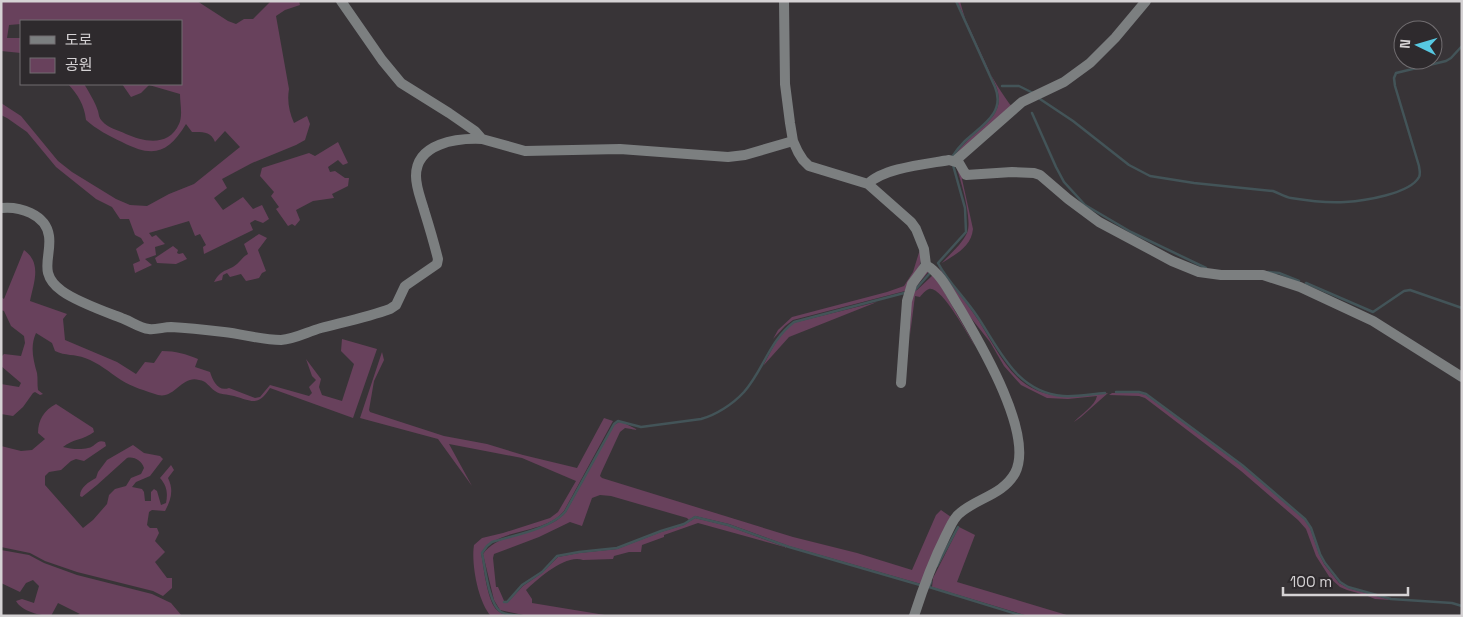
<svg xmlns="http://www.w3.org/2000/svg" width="1463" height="617" font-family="'Space Grotesk','Noto Sans KR',sans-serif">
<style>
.green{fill:#68415c}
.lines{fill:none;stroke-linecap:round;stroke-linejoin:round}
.stream{stroke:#435458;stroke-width:2.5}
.minor{stroke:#7c7f80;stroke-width:10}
</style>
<rect width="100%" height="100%" fill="#383437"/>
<!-- green -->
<path class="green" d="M1,1H197L228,21L236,24L244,19H253L271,1H299L300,5L285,10L276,16L289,89C287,101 289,112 294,123L307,116L310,124L305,140L296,145L252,163L222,179L227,188L214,198L223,210L243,197L253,209L262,205L269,219L263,223L255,220L250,223L253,230L204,254L203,247L206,245L200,234L195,236L189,221L149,233L152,237L156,235L165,244L155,247L156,255L145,259L152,265L135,273L133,264L140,261L136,249L144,243L141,238L135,235L129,219H120L112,207L96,199L56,167L27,132L7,118L1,115V103L21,116L58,161L72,172L116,199L130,205L147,206L169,194L194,184L240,147L225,131L215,142C211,131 202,132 192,132L186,124C168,154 153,158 122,142C109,136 96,129 86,120C84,104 78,95 68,84H84C89,92 95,102 98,111C99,115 99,118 102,121C108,128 118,130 126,134C144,142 169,147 179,124C183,116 180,103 180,94L149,85L141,93L131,97L122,84H181V21H21V24L9,25L7,38H21V53L1,51Z
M957,1H960C968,34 992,82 1013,108L953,157C957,152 961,147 966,142C983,125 1007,114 996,86Z
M338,142L348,163L343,165L338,160L328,167L330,172L335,171L345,178H349L348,186L332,194L334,198L313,201L296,210L300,220L295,226L292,224L288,226L276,209L279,207L271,196L274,192L260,176L262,168L309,153L315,156Z
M955,163L965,177L962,179L973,229C971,247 956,254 942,263C950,254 962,244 967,233C973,220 960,177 955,163Z
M259,234L267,238L258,250L266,271L262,273L259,278L246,281L241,274L230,277L227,273L223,275L222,280L214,282C222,267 230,272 239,262C242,259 243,257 248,254L244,244Z
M173,246L178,250L177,253L179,254L183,253L187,259L176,264L157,263L155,258Z
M921,246C923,268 916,274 905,291L793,320L785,326L773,339L778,330L792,317L887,292L904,286L913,272Z
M24,250C42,263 34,282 30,301L67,314L63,319L65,340L117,362L136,374L145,362L154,363L162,351C176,351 186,354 198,359L195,367L210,372C213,381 218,392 229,388L255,398L260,397L270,385L309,396L312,393L309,387L316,380L312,376L306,359L321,379L319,387L322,395L342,401L354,364L341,351L342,339L377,349L353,418L270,388C258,407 252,401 234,396C227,394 220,395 215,391C209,387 207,381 199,380C182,375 175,399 158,395C146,391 132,387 121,380C109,372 99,363 85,358C75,354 65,356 55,351L52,343L36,333C30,346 33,359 37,373C38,379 37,384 38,390L43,394L40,395L35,392L33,393L23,407L13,416L1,414V384L19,387L21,383L1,366V357L4,354L21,356L25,343L24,336L11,326L4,311L1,310V297L4,299Z
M938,265C949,282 963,297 974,314C992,339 1006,377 1036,390C1059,400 1084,396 1108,393L1081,417L1074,422C1081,414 1095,406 1097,396L1068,399L1047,398L1021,385L1004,366L990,342L952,294Z
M928,268L931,269L918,284L915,291L917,290L934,274L975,346C968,336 942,286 929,289C926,290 922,294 920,297L915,296L910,335L911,292Z
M877,302L789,337L763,366C772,350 778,334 793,323Z
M382,352L384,360L374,381L369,410L370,412L444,436L487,444L523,455L577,468L604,418L613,421L564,511C543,536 500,526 481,553C484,567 487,603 498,611C503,615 508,615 514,616H491C478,602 471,563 474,545L482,538L503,533L550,518L558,512L576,481L522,458L449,444L472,486L438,439L360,418Z
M1112,393H1139L1146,395L1242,466L1305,520L1310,528L1319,554L1324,564L1339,583L1348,588L1391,600L1375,599L1365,595L1347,590L1340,587L1330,578L1316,556L1306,529L1298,520L1241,471L1145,398L1139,396L1109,395Z
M56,404L93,428L94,432C84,440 72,439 63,447C70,449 81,450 88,448C96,447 96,439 105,442L106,446L84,461L76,459L71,461L61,470L49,472L45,476V485L83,528L93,520L107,504L109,495L115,489L126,486L131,478L141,474L144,468C142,461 134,456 127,458L97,485L82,497L80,496C80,487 89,482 96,478L98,472L107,460L133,445L144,453L160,456L163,459L150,476L136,482L132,487L142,489L144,492L145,501H151V492L154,489L157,491L161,505L166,503C168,493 167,486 160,478L171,465L174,470L168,478C174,490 171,500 165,511L152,510L149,512L147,525L150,528H157L159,533L155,541L165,552L155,562L167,578H172V588L163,596L153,591L77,572L45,561L30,553L1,547V446L21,451L32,450L45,439L38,433C38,420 44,410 56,404Z
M619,422L624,423L638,430L625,428L620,432L601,473L600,476L602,478L793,537L857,553L912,570L936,515L941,510L951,517L921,584L789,546L729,524L695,516L689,520L687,518L611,496L600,495L592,498L582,526L570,522L539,537L494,554L493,558L496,587H498L505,603L508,602L523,586L542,573L558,557L579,553L617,549L661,532L684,525L695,518L728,526L788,548L698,523L664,535V537L642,545L641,552H629L614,556L613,559L583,560C565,554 538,579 526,590L532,599V603L611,616H528L500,610L494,600L483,554C501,528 545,537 566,512L614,425Z
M959,527L975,535L957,582L1070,616H1028L932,587L933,578Z
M1,550L29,555L44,563L77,575L152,594L171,603L182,616H74L80,614L58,603L51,616C41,616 21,611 16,601L22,599L34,603L39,586L33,580L26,583L20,592L1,583Z"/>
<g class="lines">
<!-- stream -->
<path class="stream" d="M1002,86H1019L1033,93
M1040,99L1073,121L1129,165L1150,176L1194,183L1273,191C1279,193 1285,197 1291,198C1309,201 1327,203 1345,202C1363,201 1410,194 1419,177C1421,173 1419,169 1419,166L1395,86L1394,78L1396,73L1446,61L1451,58L1462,46
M1032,113L1056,167L1064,182L1085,205L1131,232L1206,268
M952,157C956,151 960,146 965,141C981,126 1006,113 995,87L956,1
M953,165L965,208L966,232L938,263C948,282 965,298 977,316C1000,350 1016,392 1063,396C1076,397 1091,394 1105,393
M1268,272L1279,273L1299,281
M1306,283L1373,312L1404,291L1410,290L1462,308
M915,290L930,273
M1116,392H1139L1146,394L1242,465L1305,519L1311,528L1320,554L1325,563L1340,582L1348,587L1391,599L1452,603L1462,606
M937,566L958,527
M931,582L929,587L1023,616
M504,602H507L522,585L542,572L557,556L579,552L617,548L661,531L684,524L695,517L728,525L789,547L920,585
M520,616C514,615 506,615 501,612C489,605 485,567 482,553L487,546L492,542C514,535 550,529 565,512L614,424L618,421L641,427L701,419C716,415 733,404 744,392C764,369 769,341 794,322L904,293"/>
<!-- minor -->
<path class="minor" d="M341,1L382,60L401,83L449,113L475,131L482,139L525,151L620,149L728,157L745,155L793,141
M784,1L785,84L790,123L793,141L798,152L803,160L809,166L868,184L911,222L916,229L924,249L926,265L912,284L907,301L901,383
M955,161L1022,102L1064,82L1090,63L1115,38L1146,1
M868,184C883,168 927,164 949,160L959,163L966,175L1012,172L1034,173L1040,175L1068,199L1099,222L1172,261L1199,272L1221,275H1263L1300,287L1373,321L1462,377
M1,208C19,206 46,214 49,236C52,257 37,273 62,291C77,302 106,312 124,319C132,322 140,328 149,329C155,330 164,327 171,327C189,328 207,330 224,332C243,334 261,340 281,340C295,339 307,332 321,328C344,322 368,317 390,309L396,305L405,286L437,264L438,259C434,243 429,226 424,210C421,199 416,188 416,176C416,143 457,138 482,139
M914,616C923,588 933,561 946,535C950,528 953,518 960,513C977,498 1003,495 1015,473C1035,435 980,343 960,309C950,294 942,274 926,265"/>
</g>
<!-- border -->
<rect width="1463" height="617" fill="none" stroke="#d5d2d4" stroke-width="5"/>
<!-- legend -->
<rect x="20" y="20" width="162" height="65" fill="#2e2a2d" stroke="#716d70"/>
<rect x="30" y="36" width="25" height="8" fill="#7c7f80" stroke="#716d70"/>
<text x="65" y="45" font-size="15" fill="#d5d2d4">도로</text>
<rect x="30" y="58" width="25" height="15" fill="#68415c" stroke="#716d70"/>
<text x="65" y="70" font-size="15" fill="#d5d2d4">공원</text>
<!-- north arrow -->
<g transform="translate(1418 45) rotate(275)"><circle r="24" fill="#2e2a2d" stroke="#716d70"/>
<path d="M0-4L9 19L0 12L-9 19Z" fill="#57c9e2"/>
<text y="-8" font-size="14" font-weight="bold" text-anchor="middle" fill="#d5d2d4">N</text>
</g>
<!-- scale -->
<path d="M1283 587v8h125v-8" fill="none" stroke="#d5d2d4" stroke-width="2.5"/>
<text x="1290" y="587" font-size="15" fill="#d5d2d4" stroke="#2e2a2d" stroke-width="4" paint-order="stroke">100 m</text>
</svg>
